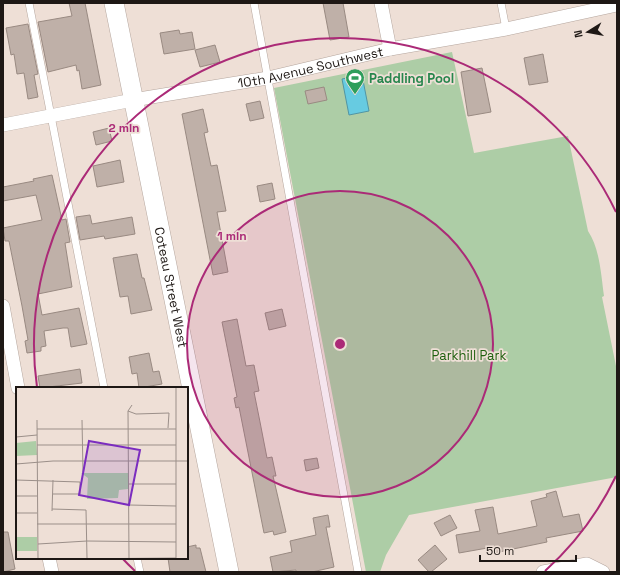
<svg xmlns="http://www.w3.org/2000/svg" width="620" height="575" font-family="'Space Grotesk',sans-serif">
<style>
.green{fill:#adcda6}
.water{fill:#67cbe1;stroke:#5195a4}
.building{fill:#bfb0a8;stroke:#998a82}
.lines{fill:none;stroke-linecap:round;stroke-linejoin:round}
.lane-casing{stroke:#b5a69e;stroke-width:8}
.street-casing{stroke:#b5a69e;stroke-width:14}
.secondary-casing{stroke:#b5a69e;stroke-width:20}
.lane{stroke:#fff;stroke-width:7}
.street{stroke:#fff;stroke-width:13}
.secondary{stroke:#fff;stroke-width:19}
.ring{fill:none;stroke:#ab2a77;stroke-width:2}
.labels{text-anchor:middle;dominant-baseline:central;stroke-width:3.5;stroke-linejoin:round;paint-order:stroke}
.street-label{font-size:13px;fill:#1e1815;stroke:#eedfd6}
.leisure-label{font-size:13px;font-weight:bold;fill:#27864d;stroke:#eedfd6;text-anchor:start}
.park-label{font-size:13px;fill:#1f600f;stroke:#eedfd6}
.inset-road{fill:none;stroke:#9b8f89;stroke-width:1}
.view{fill:#7b2cbf;fill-opacity:0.15;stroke:#7b2cbf;stroke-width:2}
.inset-edge{fill:none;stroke:#1e1815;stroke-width:2}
.centre{fill:#ab2a77;stroke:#eedfd6;stroke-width:2}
.ring-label{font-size:12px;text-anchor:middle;font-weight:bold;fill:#ab2a77;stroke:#eedfd6;stroke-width:3.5;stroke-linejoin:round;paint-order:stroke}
</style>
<rect width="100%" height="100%" fill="#eedfd6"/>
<!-- green -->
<path class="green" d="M452,52L474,153L568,136L588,231C600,249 601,275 604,296L602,297L617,371V477L409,515L386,555L380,572H366L274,88Z"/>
<!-- water -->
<path class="water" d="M362,75L369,111L349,115L342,79Z"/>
<!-- building -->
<path class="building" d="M69,3H85L101,85L82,89L79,70L77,71L76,65L48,72L38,22L72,16Z
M323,3H343L349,37L330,40Z
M28,24L38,74L34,75L38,97L28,99L24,73L17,74L14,54L11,55L6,28Z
M179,30L180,34L192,32L195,49L164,54L160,33Z
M215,45L220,62L200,67L195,50Z
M543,54L548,82L529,85L524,58Z
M482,68L491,112L468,116L461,72Z
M324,87L327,100L308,104L305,91Z
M260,101L264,118L250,121L246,104Z
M203,109L208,132L204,133L211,166L217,165L226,211L217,212L228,272L213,275L182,114Z
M109,128L112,141L96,145L93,132Z
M120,160L124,182L97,187L93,166Z
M52,175L62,220L66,219L70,242L65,243L72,287L38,294L42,315L79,308L87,344L71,347L68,328H63L44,331L46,346L41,347V351L27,353L25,341L28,340L22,306L9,241H5L3,228L42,220L36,195L3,201V187L34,181L33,179Z
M272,183L275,199L260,202L257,186Z
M90,215L92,224L132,217L135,234L105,239L104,236L80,240L76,217Z
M137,254L142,278H144L152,310L131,314L128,296L120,297L113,258Z
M282,309L286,326L269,330L265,313Z
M237,319L246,366L254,365L259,391L254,392L260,422L267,458L272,457L276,476H273L286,532L274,535L273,531L264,533L239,407L236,408L234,398L237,397L222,322Z
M149,353L153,372L159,371L162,384L139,388L137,373L132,374L129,357Z
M80,369L82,383L40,388L38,376Z
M317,458L319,468L306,471L304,460Z
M556,491L563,517L579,514L583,531L546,538L547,542L494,553L493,547L459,553L456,535L480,531L475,510L493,507L498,534L537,526L531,501L547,497L546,494Z
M328,515L330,527H326L334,567L312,572H296V570L273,572L270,557L292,552L290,541L316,535L313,518Z
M450,515L457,528L441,536L434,523Z
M3,532H8L15,569L3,572Z
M196,545V548H200L206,572H170L168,558H187V547Z
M435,545L447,559L431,572H429L418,560Z"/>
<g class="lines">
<!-- lane casing -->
<g class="lane-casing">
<path id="lane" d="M29,3L104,388
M254,3L358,572
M501,3L506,29
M137,558L140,572"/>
</g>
<!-- street casing -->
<g class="street-casing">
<g id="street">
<path d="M381,3L390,49"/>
<path id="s1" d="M3,125L133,100L268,78L390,49L506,29L617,5"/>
<path d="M3,306L18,388"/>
<path d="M49,558L52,572"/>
<path d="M543,572L587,564L603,572"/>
</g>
</g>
<!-- secondary casing -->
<g class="secondary-casing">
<g id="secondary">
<path id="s2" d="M114,3L229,572"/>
</g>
</g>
<!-- lane -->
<use href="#lane" class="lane"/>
<!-- street -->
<use href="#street" class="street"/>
<!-- secondary -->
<use href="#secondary" class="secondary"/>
</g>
<!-- distance rings -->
<circle cx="340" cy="344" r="153" fill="#ab2a77" fill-opacity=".12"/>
<g class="ring">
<circle cx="340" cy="344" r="153"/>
<path d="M616 476A306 306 0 0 1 545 571M135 571A306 306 0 0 1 122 558M37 387A306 306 0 0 1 616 212"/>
</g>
<!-- icons -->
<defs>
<g id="stadium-pin" transform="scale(1)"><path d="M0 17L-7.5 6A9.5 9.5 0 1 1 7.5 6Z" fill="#2e9e5b" stroke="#eedfd6"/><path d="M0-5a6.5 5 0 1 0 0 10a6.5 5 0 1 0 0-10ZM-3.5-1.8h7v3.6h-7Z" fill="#fff"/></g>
</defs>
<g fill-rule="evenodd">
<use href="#stadium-pin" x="355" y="78"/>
</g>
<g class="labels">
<!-- street labels -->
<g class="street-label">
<text stroke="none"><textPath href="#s1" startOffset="313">10th Avenue Southwest</textPath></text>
<text stroke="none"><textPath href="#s2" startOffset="290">Coteau Street West</textPath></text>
</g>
<!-- leisure labels -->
<g class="leisure-label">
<text x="369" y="78">Paddling Pool</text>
</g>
<!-- park labels -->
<g class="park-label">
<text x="469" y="355">Parkhill Park</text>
</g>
</g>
<!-- overview -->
<g transform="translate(16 387)">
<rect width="172" height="172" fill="#eedfd6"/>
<path d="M20,54L21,68L0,69V56ZM65,86H112V102L103,103L102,111L71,112L72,91ZM0,150H21V164H0Z" fill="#adcda6"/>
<path class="inset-road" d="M112,24L120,27L153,26L152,41M21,33L22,172M66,33L67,85M21,42H160M0,50L21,48M21,58H160M0,77L37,74H172M0,93L64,95V107H37M113,97H160M0,109H21M113,118L160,119M36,122L70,123L71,171M36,124L37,93M0,126H21M21,137H160M22,157L71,154L160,155M46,172L160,171M113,172L112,24L116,18M160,172V0"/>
<path class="view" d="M73,54L124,63L113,118L63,108Z"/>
<rect width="172" height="172" class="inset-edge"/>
</g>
<circle cx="340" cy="344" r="6" class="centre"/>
<g class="ring-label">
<text x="124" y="132">2 min</text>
<text x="232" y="240">1 min</text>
</g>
<!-- border -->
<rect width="620" height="575" fill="none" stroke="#1e1815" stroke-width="8"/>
<!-- north arrow -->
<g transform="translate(588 32) rotate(259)" stroke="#eedfd6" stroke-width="3" paint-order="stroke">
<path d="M0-3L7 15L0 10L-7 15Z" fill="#1e1815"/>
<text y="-6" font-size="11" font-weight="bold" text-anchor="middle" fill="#1e1815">N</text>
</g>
<!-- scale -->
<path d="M480 555v6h96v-6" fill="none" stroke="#1e1815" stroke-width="2"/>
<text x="486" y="555" font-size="12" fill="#1e1815" stroke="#eedfd6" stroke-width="3" paint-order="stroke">50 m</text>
</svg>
